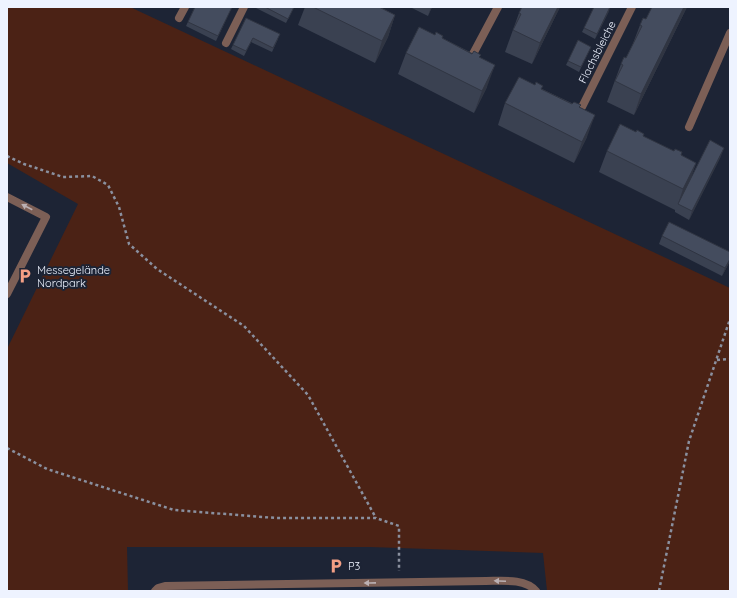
<svg xmlns="http://www.w3.org/2000/svg" width="737" height="598" font-family="Quicksand,sans-serif">
<style>
.green{fill:#4b2215}
.lines{fill:none;stroke-linecap:round;stroke-linejoin:round}
.path{stroke:#8a909f;stroke-width:2.5;stroke-dasharray:3 3;stroke-linecap:butt}
.lane{stroke:#7c5f56;stroke-width:8}
.wall{fill:#3a4151}
.shaded-wall{fill:#303542}
.building{fill:#444c5e;stroke:#303542}
.oneway{fill:#bbb0b3}
.labels{text-anchor:middle;dominant-baseline:central;stroke-width:4;stroke-linejoin:round;paint-order:stroke}
.street-label{font-size:11px;fill:#eef3ff;stroke:#1d2435}
.poi-label{font-size:11px;fill:#eef3ff;stroke:#1d2435;text-anchor:start}
</style>
<rect width="100%" height="100%" fill="#1d2435"/>
<!-- green -->
<path class="green" d="M7,7H130L730,288V591H547L543,553L370,547H127L128,591H7V349L78,204L7,163Z"/>
<g class="lines">
<!-- path -->
<path class="path" d="M7,156L24,164L63,177L92,176L108,185L119,207L129,244L157,269L244,326L308,395L376,518
M717,360L730,359
M7,448L47,469L174,510L276,518H376L399,526V571
M659,591L689,441L730,319"/>
<!-- lane -->
<path class="lane" d="M179,18L185,7
M226,43L244,7
M473,54L498,7
M582,107L632,7
M689,127L730,33
M7,197L46,217L7,294
M155,591L158,588L165,586L486,581C501,581 525,578 536,591"/>
</g>
<!-- wall -->
<path class="wall" d="M195,7H232L216,41L186,26Z
M254,7H294L286,23Z
M305,7H380L395,15L388,37L375,63L298,25Z
M410,7H432L428,16Z
M524,7H560L532,64L505,52L519,13Z
M687,7L634,115L607,102L621,64L626,58L632,46L640,25L646,19Z
M609,11L595,39L582,32L584,28Z
M246,18L278,39L272,52L251,42L244,56L231,49Z
M442,38L480,57L487,87L474,113L398,74L406,53Z
M589,51L579,72L566,65L568,61Z
M542,89L580,107L587,137L574,163L498,125L505,103Z
M636,132L644,134L643,136L696,163L691,177L721,156L689,220L675,212V210L599,172L607,151Z
M662,236L730,252V261L722,276L659,244Z"/>
<!-- shaded-wall -->
<path class="shaded-wall" d="M431,7H432L428,16Z
M558,7H560L532,64L540,43Z
M610,7L609,11L595,39L597,34Z
M684,7H687L634,115L641,94Z
M395,15L388,37L375,63L382,41Z
M495,65L487,87L474,113L482,91Z
M595,115L587,137L574,163L582,142Z
M724,148L721,156L689,220L692,211Z
M696,163L689,184L678,204L683,189Z
M730,259V261L722,276L725,268Z"/>
<!-- building -->
<path class="building" d="M195,7H232L218,36L188,22Z
M265,7H294L288,19Z
M313,7H379L395,15L382,41Z
M522,7H558L540,43L513,30L521,14L519,13Z
M594,7H610L597,34L584,28Z
M652,7H684L641,94L615,81L623,65L621,64L624,57L626,58L642,26L640,25L643,18L646,19Z
M246,18L280,34L273,48L253,38L246,51L233,45Z
M419,27L435,35L436,32L443,36L442,38L472,54L474,51L481,55L479,57L495,65L482,91L406,53Z
M578,40L591,47L581,67L568,61Z
M519,77L535,85L536,82L543,86L541,89L572,104L574,102L581,105L579,107L595,115L582,142L505,103Z
M620,124L636,132L637,130L644,134L643,136L674,151L675,149L682,152L681,155L696,163L683,189L607,151Z
M710,140L724,148L692,211L678,204Z
M669,222L730,252V259L725,268L662,236Z"/>
<!-- one-way arrows -->
<defs><path id="oneway-solid" d="M-6-.8H1V-3.2L6.5 0L1 3.2V.8H-6Z"/></defs>
<g class="oneway">
<use href="#oneway-solid" transform="translate(27 207) rotate(-153)"/>
<use href="#oneway-solid" transform="translate(500 581) rotate(-178)"/>
<use href="#oneway-solid" transform="translate(370 583) rotate(179)"/>
</g>
<!-- icons -->
<defs>
<g id="parking-bare" transform="scale(1.2)"><path d="M-3.5-5.5H1a3.5 3.5 0 0 1 0 7H-1V5.5H-3.5ZM-1-3.4V-.6H.8a1.4 1.4 0 0 0 0-2.8Z" fill="#f39f85" stroke="#1d2435" stroke-width="2.5" paint-order="stroke"/></g>
</defs>
<g fill-rule="evenodd">
<use href="#parking-bare" x="25" y="276"/>
<use href="#parking-bare" x="336" y="566"/>
</g>
<g class="labels">
<!-- street labels -->
<g class="street-label">
<text transform="translate(597 52) rotate(-63)">Flachsbleiche</text>
</g>
<!-- poi labels -->
<g class="poi-label">
<text x="37" y="270">Messegelände<tspan x="37" dy="13">Nordpark</tspan></text>
<text x="348" y="566">P3</text>
</g>
</g>
<!-- border -->
<rect width="737" height="598" fill="none" stroke="#eef3ff" stroke-width="16"/>
</svg>
